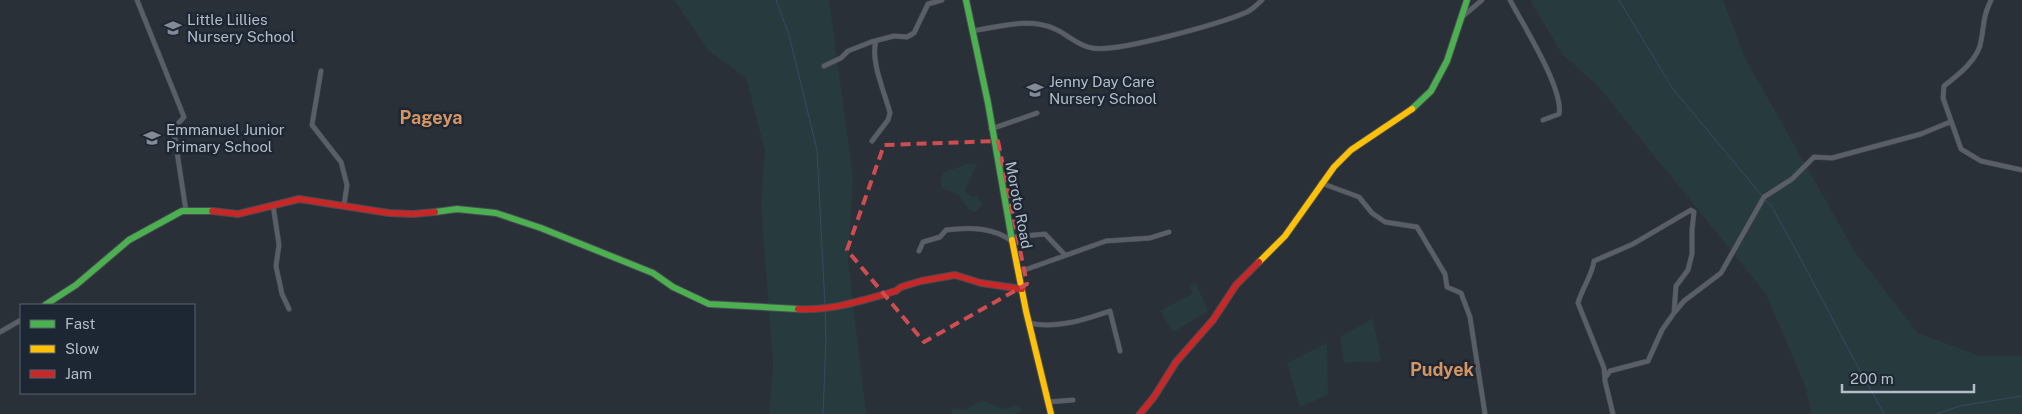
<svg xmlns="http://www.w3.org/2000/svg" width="2022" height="414" font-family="'Public Sans',sans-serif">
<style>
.green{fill:#273a3e}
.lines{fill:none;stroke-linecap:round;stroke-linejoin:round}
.stream{stroke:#384963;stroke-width:1}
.street-casing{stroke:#484c53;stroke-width:5.5}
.fast-casing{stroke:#484c53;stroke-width:8}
.slow-casing{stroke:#484c53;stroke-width:8}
.jam-casing{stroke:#484c53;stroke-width:8}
.street{stroke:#5a5e66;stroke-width:4.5}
.fast{stroke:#4caf50;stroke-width:6}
.slow{stroke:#ffc107;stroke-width:6}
.jam{stroke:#c62828;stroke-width:6}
.marked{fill:none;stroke:#ce4d50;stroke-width:4;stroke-dasharray:10 6;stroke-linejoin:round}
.labels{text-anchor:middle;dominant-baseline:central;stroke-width:5;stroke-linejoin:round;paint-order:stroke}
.poi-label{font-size:15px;fill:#b4bcc9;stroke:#1d2633;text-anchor:start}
.street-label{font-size:15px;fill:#b4bcc9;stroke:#1d2633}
.quarter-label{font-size:18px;font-weight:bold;fill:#d59563;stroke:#1d2633}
</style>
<rect width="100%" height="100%" fill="#2a3038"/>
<!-- green -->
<path class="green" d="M674,0H829L853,177L848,261L866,414H769L773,365L761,203L765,151L746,78L708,50Z
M1530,0H1723L1745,58L1855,252L1918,333L1980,356H2022V414H1811L1806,388L1766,294L1597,85L1562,54Z
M966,164H977L965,190L971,197L977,196L983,205L975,212L968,209L958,194L941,188C939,166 952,172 966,164Z
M1196,283L1208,311L1173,332L1160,311L1193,293L1189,286Z
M1373,318L1381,361L1344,363L1340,337Z
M1327,343L1328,395L1300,407L1287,363Z
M982,400L1003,409L1019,405L1022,411L1016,414H951L953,408L965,410Z"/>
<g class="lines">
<!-- stream -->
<path class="stream" d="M776,0L789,35L817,150L825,306
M1619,0L1673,89L1763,197
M1765,200L1772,207C1811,275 1845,346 1884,414
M823,414L826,342L825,310
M1936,414L1960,406L2022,396"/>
<!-- street casing -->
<g class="street-casing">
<path id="street" d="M137,0L184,117L174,128V132L186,211
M1510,0C1522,23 1564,89 1559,114L1543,120
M1991,0C1982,20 1985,21 1981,41C1979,59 1957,76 1944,86L1943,98L1961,149L1981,161L2022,170
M1462,17L1482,0
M972,31C999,27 1029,17 1055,29C1067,34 1078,46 1092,48C1117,53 1222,23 1247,12C1253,9 1257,5 1262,0
M824,66L841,58L848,51L871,42L894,36L907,37L914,33L928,4L942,0
M321,71L312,125L341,162L347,185L344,205
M991,129L1037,113
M872,141L888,120L890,113C885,93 870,61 876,41
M1321,183L1359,197L1372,213L1385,222L1417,227L1445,274L1447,287L1461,293L1470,317L1485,414
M273,205L279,245L276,266L282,294L289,309
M1012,237L1045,234L1065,255
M919,251L923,242L940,237L946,230C969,227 994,227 1013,242
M1019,272L1106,241L1150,238L1169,232
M1029,323C1057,329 1083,320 1110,311L1120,351
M0,332L21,320
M1605,378L1610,371L1648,361L1662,330L1674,313L1684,301L1721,273L1764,197L1792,179L1814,157L1832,158L1921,134L1950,122
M1048,402L1073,400
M1613,414L1605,381L1604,368L1578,303C1582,288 1592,276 1594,261L1633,244L1691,210L1694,212L1692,230V254L1688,270L1676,286L1674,313"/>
</g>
<!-- fast casing -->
<g class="fast-casing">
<path id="fast" d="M966,0L988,103L1012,240
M1412,109L1431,91L1447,61L1467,0
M435,212L457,209L496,213L541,228L653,273L673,287L709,304L798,309
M45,305L76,285L129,240L182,211H212"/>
</g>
<!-- slow casing -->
<g class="slow-casing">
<path id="slow" d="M1012,240L1026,311L1051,414
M1259,262L1285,236L1334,167L1351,150L1412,109"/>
</g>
<!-- jam casing -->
<g class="jam-casing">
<path id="jam" d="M212,211L238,214L299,199L389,213L413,214L435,212
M798,309C831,311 864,300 896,291L901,287L921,281L955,275L981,283L1022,289
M1140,414L1154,397L1176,362L1213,320L1236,285L1259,262"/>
</g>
<!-- street -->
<use href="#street" class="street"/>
<!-- fast -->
<use href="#fast" class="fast"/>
<!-- slow -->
<use href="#slow" class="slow"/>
<!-- jam -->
<use href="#jam" class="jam"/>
</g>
<!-- marked area -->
<path class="marked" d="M998,141L1027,284L924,342L847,250L884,145Z"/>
<!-- icons -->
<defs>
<g id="school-bare" transform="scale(1.35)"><path d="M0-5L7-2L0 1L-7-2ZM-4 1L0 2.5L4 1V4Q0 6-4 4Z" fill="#848b96" stroke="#1d2633" stroke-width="2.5" paint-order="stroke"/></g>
</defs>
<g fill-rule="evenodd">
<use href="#school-bare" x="173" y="28"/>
<use href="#school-bare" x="1035" y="90"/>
<use href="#school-bare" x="152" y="138"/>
</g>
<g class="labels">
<!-- poi labels -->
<g class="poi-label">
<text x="187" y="19">Little Lillies<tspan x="187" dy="17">Nursery School</tspan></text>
<text x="1049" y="81">Jenny Day Care<tspan x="1049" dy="17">Nursery School</tspan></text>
<text x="166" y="129">Emmanuel Junior<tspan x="166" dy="17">Primary School</tspan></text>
</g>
<!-- street labels -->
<g class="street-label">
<text transform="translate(1019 205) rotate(79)">Moroto Road</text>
</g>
<!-- quarter labels -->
<g class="quarter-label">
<text x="431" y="117">Pageya</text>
<text x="1442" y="369">Pudyek</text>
</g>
</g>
<!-- legend -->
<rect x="20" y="304" width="175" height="90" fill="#1d2633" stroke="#59626f"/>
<rect x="30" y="320" width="25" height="8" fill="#4caf50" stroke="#59626f"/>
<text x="65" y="329" font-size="15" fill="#b4bcc9">Fast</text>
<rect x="30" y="345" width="25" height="8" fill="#ffc107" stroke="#59626f"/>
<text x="65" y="354" font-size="15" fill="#b4bcc9">Slow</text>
<rect x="30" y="370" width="25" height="8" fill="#c62828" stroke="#59626f"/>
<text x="65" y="379" font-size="15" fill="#b4bcc9">Jam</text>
<!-- scale -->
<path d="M1842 384v8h132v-8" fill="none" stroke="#b4bcc9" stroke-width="2.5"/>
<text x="1850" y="384" font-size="15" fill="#b4bcc9" stroke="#1d2633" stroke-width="4" paint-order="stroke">200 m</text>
</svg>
